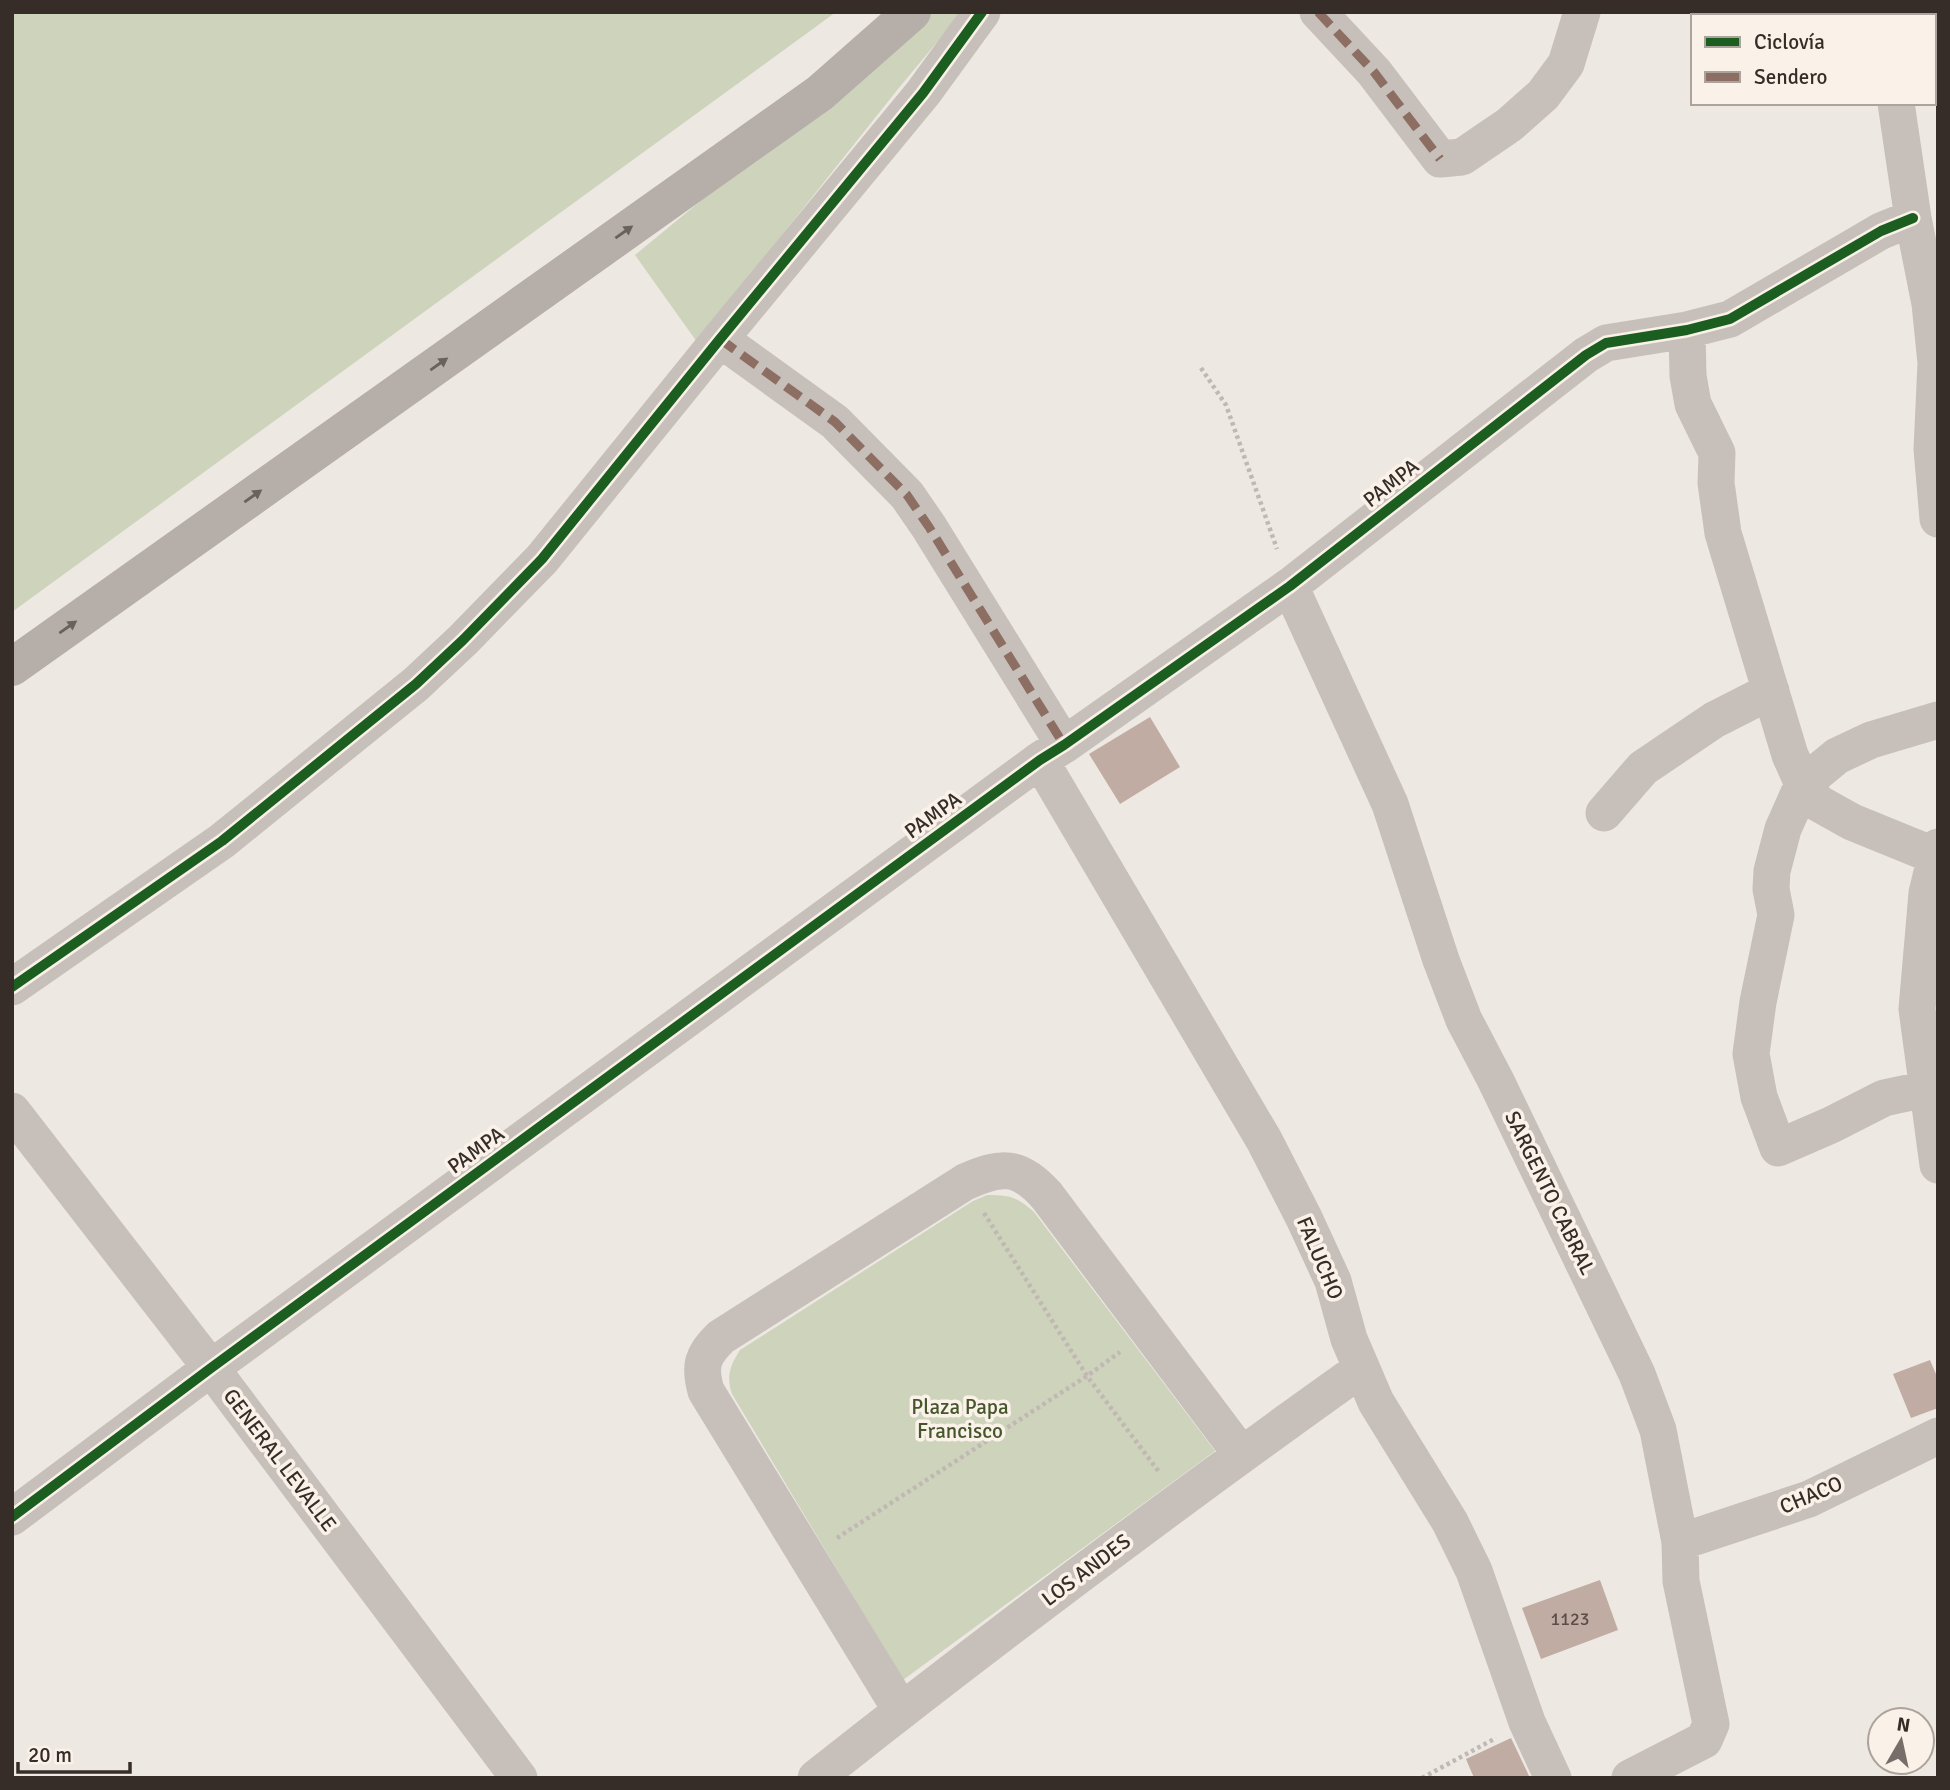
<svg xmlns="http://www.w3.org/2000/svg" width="1950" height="1790" font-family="Signika,sans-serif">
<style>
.green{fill:#ced3bc}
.building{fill:#c1aca3}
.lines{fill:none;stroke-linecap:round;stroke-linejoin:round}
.path{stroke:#bfb8b3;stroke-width:4.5;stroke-dasharray:3.5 3.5;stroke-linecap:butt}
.minor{stroke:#c7c0ba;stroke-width:37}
.major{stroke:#b5aea9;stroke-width:38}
.quiet{stroke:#8d6e63;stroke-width:9;stroke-dasharray:18 9;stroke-linecap:butt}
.cycleway-casing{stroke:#faf2e9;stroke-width:15}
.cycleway{stroke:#1b5e20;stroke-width:10}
.oneway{fill:#69615c}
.labels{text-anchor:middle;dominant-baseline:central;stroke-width:7;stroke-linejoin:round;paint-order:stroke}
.number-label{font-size:18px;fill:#5a4d47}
.street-label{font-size:21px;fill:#372d28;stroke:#faf2e9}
.park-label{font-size:21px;fill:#46562c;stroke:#faf2e9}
</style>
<rect width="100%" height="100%" fill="#ede8e2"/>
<!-- green -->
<path class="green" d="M12,12H836L12,612Z
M930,12H962L898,89L697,342L635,255Z
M987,1195C1010,1195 1017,1197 1034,1212L1215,1451L903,1680L732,1394C726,1376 730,1366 740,1350L973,1201Z"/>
<!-- building -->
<path class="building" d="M1150,717L1180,767L1120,804L1089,754Z
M1930,1360L1938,1379V1408L1911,1418L1893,1374Z
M1600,1580L1618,1630L1541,1659L1522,1608Z
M1511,1738L1530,1778H1474L1466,1759Z"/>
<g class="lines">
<!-- path -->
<path class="path" d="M1201,368L1226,405L1277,549
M984,1213L1087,1376L1159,1472
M837,1538L1087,1376L1120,1352
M1422,1778L1496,1738"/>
<!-- minor -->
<path class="minor" d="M1318,12L1374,72L1440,159L1462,157L1509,125L1543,95L1566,64L1582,12
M1916,16L1925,12
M1896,103L1913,218L1930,304L1936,363L1932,449L1938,519
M1687,330L1688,376L1693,404L1717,453L1716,483L1723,533L1790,755L1803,784L1818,803L1852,822L1938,857
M720,339L835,422L907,495L929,527L1064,745
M1290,586L1390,804L1441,960L1464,1020L1496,1081L1637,1374L1658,1430L1680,1542L1681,1581L1711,1724L1704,1740L1630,1778
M1040,760L1264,1140L1304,1218L1333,1281L1349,1339L1376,1402L1450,1522L1474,1571L1527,1722L1553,1778
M1604,813L1643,768L1714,720L1771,691
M1938,847L1927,893L1917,1009L1938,1165
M12,987L222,841L416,684L463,640L542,559L720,339L923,93L982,12
M1926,1089L1884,1098L1831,1125L1778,1148L1759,1097L1751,1054L1758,1002L1776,915L1771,889L1772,871L1783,829L1803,784L1837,756L1871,740L1938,720
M12,1111L211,1368L519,1778
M12,1517L211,1368L1040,760L1064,745L1290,586L1586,355L1606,343L1687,330L1730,319L1881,231L1913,218
M1680,1542L1809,1499L1938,1436
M901,1710L706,1391C699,1366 702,1355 721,1337L965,1182C1001,1166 1019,1164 1047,1196L1241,1454
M816,1778C994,1637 1176,1501 1361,1369"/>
<!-- major -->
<path class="major" d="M12,667L820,93L912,12"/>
<!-- quiet -->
<path class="quiet" d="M1318,12L1374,72L1440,159
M720,339L835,422L907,495L929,527L1064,745"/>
<!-- cycleway casing -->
<g class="cycleway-casing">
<path id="cycleway" d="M12,987L222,841L416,684L463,640L542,559L720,339L923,93L982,12
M12,1517L211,1368L1040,760L1064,745L1290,586L1586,355L1606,343L1687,330L1730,319L1881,231L1913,218"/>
</g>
<!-- cycleway -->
<use href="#cycleway" class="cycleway"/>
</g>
<!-- one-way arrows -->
<defs><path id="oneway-solid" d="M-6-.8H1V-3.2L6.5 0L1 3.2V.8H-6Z" transform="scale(1.75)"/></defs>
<g class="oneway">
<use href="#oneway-solid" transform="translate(624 232) rotate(-35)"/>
<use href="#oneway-solid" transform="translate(439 364) rotate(-35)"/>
<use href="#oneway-solid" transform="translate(253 496) rotate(-35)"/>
<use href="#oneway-solid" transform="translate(68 627) rotate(-35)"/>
</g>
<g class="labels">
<!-- number labels -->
<g class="number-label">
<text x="1570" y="1619">1123</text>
</g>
<!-- street labels -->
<g class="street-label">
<text transform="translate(1391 483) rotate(-38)">PAMPA</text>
<text transform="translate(933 815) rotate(-36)">PAMPA</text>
<text transform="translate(476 1150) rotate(-36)">PAMPA</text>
<text transform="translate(1550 1193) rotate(64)">SARGENTO CABRAL</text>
<text transform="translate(1320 1258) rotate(67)">FALUCHO</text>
<text transform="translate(280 1460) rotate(53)">GENERAL LEVALLE</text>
<text transform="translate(1811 1495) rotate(-23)">CHACO</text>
<text transform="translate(1086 1570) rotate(-37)">LOS ANDES</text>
</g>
<!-- park labels -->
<g class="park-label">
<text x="960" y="1407">Plaza Papa<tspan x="960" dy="24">Francisco</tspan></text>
</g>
</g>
<!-- border -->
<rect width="1950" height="1790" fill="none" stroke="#372d28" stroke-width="28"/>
<!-- legend -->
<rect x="1691" y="14" width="245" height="91" fill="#faf2e9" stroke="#aca39c" stroke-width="2"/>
<rect x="1705" y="37" width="35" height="10" fill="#1b5e20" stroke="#aca39c" stroke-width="2"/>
<text x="1754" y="49" font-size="21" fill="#372d28">Ciclovía</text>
<rect x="1705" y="72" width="35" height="10" fill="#8d6e63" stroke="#aca39c" stroke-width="2"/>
<text x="1754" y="84" font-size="21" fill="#372d28">Sendero</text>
<!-- north arrow -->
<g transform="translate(1901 1741) rotate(9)"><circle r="33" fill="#faf2e9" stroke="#aca39c" stroke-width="2"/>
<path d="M0-5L12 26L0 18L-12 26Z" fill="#776e69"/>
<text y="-10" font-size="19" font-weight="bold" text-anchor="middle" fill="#372d28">N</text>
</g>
<!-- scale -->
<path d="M18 1762v10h112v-10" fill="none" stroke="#372d28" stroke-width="3.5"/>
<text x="28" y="1762" font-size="21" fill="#372d28" stroke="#faf2e9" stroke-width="5" paint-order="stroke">20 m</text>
</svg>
